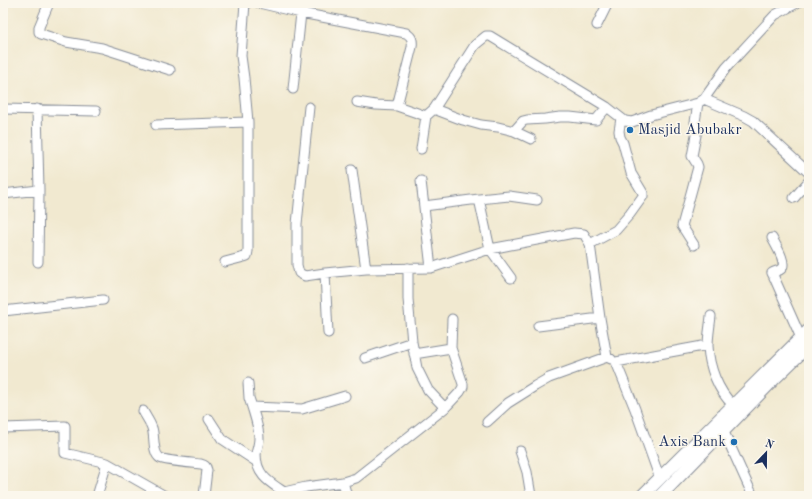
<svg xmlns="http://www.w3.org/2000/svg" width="812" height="499" font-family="'Old Standard TT',serif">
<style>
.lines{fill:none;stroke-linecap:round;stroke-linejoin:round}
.minor-casing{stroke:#868c97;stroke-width:11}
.major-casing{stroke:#868c97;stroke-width:14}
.minor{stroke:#fff;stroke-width:9}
.major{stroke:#fff;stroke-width:12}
.poi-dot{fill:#1f6fb2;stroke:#fbf7ec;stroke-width:1.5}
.labels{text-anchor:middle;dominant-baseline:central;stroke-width:3;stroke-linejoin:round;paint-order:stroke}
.poi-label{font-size:15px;fill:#1b2f5e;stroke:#fbf7ec;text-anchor:start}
</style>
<rect width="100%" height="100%" fill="#fbf7ec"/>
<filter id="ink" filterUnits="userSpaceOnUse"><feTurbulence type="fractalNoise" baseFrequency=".025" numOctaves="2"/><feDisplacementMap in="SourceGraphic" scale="8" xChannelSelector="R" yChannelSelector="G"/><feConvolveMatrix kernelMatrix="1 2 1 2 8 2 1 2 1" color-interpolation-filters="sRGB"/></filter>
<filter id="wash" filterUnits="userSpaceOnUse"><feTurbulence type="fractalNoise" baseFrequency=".012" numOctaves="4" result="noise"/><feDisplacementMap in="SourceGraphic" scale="16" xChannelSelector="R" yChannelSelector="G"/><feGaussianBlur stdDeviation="0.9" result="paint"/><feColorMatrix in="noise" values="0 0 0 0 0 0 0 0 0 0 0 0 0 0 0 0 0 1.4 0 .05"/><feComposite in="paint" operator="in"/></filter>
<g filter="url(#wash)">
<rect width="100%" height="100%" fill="#f1e9d0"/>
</g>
<g filter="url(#ink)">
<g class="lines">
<!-- minor casing -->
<g class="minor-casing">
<path id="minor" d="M49,3L39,27V32L41,34L66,42L102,48L170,70
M259,3L301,13L406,33C412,37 413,40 412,47L397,106
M597,25L608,3
M293,89L301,13
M704,99L744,116L753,121L809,173
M357,102L376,105L397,106L426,116L434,109L475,45L486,36H490L607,107L625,121L632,122L651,115L698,103L704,99L726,68L775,15L797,3
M309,107L297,224V265L299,273L305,276L325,273L366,269L431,268L490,249L574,233L584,234L590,244L600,318L607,357
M3,109L96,111
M37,109L39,190L38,262
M434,109L463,120L481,125L498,127L514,131L531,139
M156,125L248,122
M514,131L523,121L527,120L545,119L560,117H570L596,120L607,107
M421,149L426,116
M352,170L366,269
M421,181L431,268
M3,194L39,190
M794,198L809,181
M479,199L509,196L537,200
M424,206L479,199L490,249L511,278
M772,238C775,244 788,264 781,269C779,271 775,271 772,273L773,275L801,338
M590,244L616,230L630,214L643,196V193L631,173L623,143L620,137L619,131L621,118
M694,245L682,226L698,167L697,164L692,156L697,130L695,122L698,103
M225,262L244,257L247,256L248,251V122L244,78L241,56L245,3
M408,268V299L412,342L417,368L428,390L445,408
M325,273L328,333
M3,311L103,300
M711,316C710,326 708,336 708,346C709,367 718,391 733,405
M538,326L600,318
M414,354L451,348
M365,358L412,342
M248,383L249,398L252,407
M143,411C146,417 150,422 152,428C155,436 152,453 160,458C166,461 192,463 201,464C205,465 206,466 207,470L204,496
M209,419L222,439L257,462
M487,422L508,403L535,386L549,378L607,357L611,359
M3,428L65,426V453L107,463L165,496
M724,432L753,496
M520,451L527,472L531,496
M660,479L635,409L616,362L708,345
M343,482L347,496
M284,492C269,482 256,475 256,454C257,449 259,444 259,438C259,428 255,417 252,407L302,409L345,396
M97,496L107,463
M282,496L284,492L306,487L343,482L356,478L445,408L460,392L463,387V384L451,348L452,319"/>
</g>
<!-- major casing -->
<g class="major-casing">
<path id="major" d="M642,496L809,330
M660,496L773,380L809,345"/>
</g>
<!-- minor -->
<use href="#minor" class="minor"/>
<!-- major -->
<use href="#major" class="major"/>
</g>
</g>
<!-- markers -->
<g class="poi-dot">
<circle cx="630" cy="130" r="4"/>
<circle cx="734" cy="442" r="4"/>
</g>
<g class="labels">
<!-- poi labels -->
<g class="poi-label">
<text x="638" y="130">Masjid Abubakr</text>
<text x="726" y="442" text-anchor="end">Axis Bank</text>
</g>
</g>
<!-- margin -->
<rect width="812" height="499" fill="none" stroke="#fbf7ec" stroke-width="16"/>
<!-- north arrow -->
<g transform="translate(766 453) rotate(22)" stroke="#fbf7ec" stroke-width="3" paint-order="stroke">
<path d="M0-3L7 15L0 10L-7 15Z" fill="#1b2f5e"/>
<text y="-6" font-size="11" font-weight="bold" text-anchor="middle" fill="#1b2f5e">N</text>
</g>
</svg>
